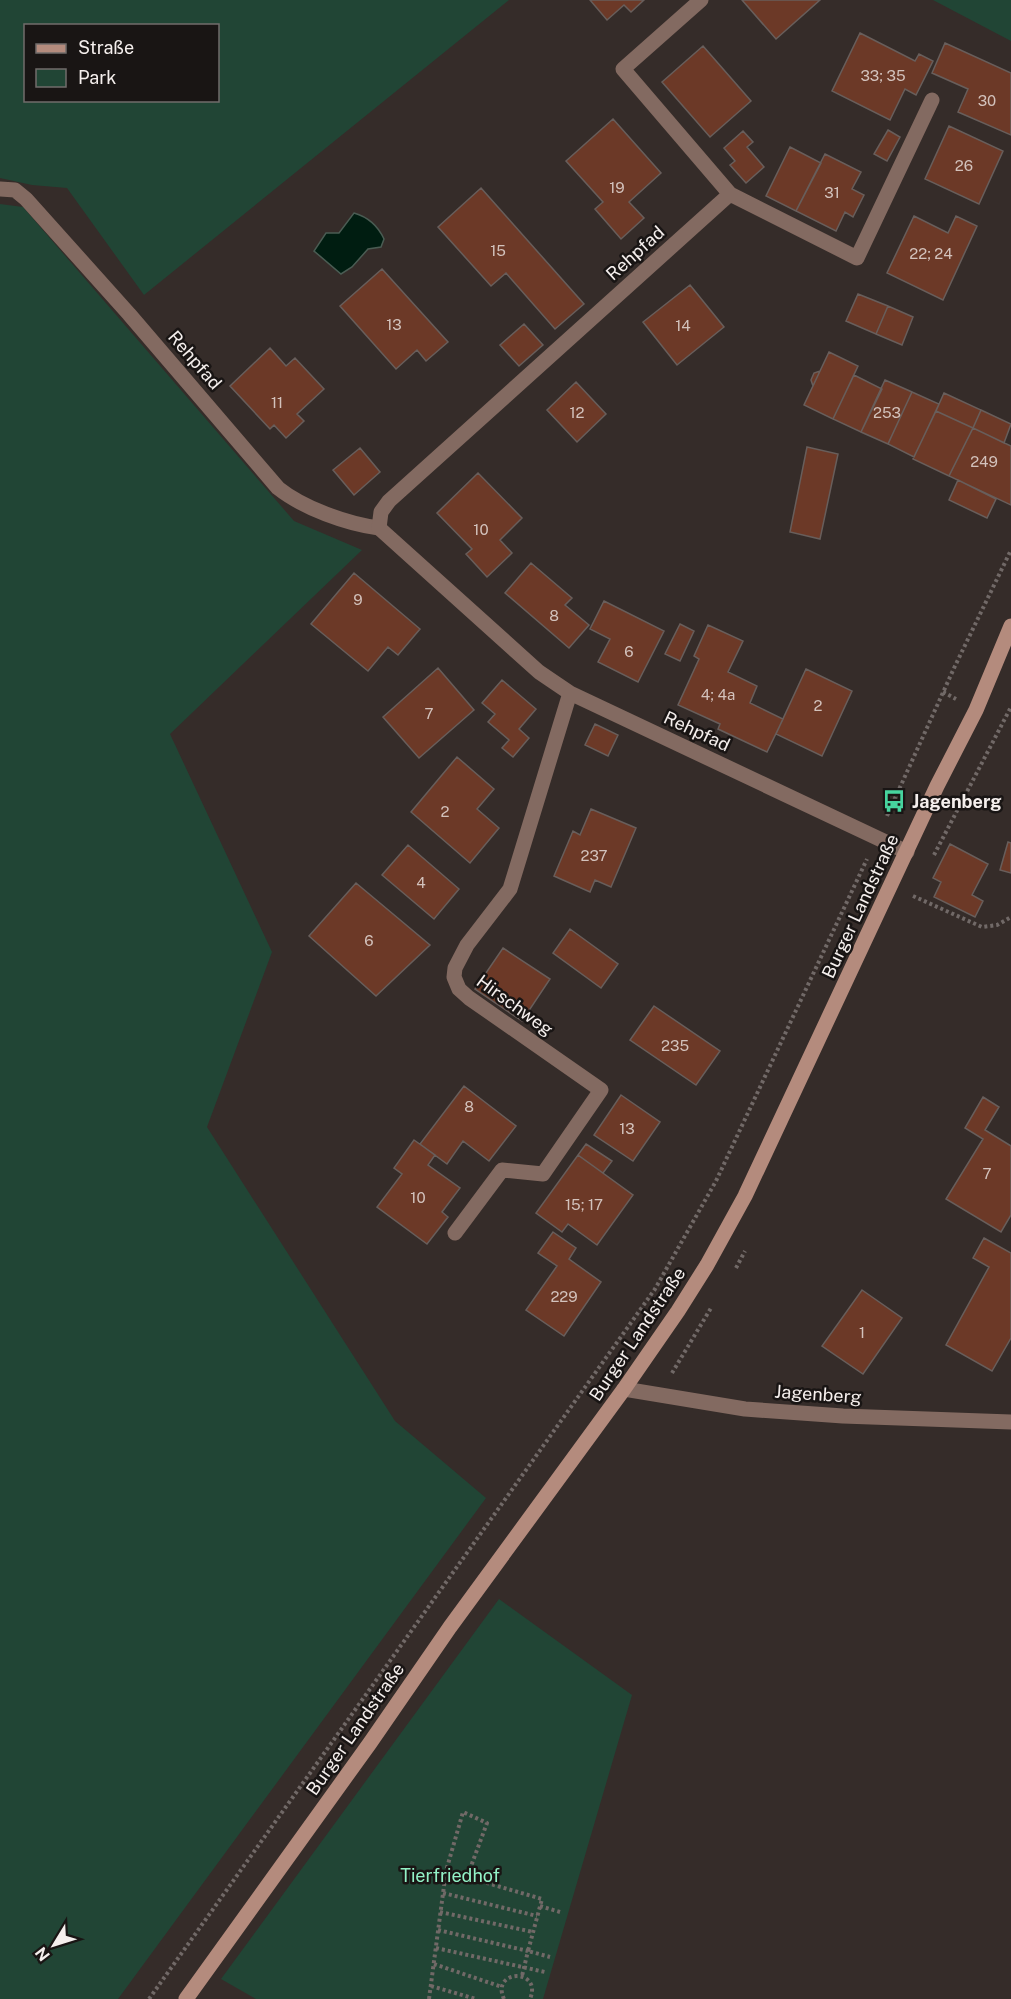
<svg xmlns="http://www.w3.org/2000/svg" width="1011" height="1999" font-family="'Public Sans',sans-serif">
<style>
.green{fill:#214535;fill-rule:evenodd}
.water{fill:#001d11;stroke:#4a5c53;stroke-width:1.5}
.building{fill:#6c3927;stroke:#685e5b;stroke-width:1.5}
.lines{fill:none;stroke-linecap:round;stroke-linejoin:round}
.path{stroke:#716967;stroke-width:4;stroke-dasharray:3 3;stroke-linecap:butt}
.lane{stroke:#836a61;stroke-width:15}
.street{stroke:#836a61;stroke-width:15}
.secondary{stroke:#b48b7d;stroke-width:15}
.labels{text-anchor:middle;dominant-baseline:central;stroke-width:5;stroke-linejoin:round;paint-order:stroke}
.number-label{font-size:15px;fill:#d3c2bc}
.street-label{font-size:18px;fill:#f5efed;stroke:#191514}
.poi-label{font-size:18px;font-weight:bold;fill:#f5efed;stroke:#191514;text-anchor:start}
.park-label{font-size:18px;fill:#93f2c7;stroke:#191514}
</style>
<rect width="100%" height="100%" fill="#352c29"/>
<!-- green -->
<path class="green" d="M0,0H509L144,295L67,188L32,185L0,178ZM26,26H218V100H26Z
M933,0H1011V41Z
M0,204L23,207L294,521L362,550L170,734L272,952L207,1127L395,1421L486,1498L118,1999H0Z
M499,1599L632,1695L543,1999H256L221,1979Z"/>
<!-- water -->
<path class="water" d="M354,213C368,217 378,226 384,239L381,247L368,249L352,267L341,274L314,251L326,233H339Z"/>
<!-- building -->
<path class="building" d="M590,0H644L631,12L624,5L607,20Z
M742,0H820L776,39Z
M860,33L915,61L919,54L933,61L916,95L905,89L890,120L832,91Z
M945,43L1011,73V135L958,112L968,89L932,73Z
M703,46L751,101L710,137L662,82Z
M613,119L661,173L629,202L644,218L621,239L595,209L603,202L566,161Z
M949,126L1003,151L979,204L925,179Z
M888,130L900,137L887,161L874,154Z
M743,131L753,142L747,147L764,167L746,183L730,165L735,161L724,148Z
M790,147L821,163L796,211L766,196Z
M825,154L861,172L852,189L864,195L853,217L845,212L836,231L796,211Z
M481,188L584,304L555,329L506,273L491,286L438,227Z
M914,216L948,233L956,216L977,226L943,300L887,273Z
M382,269L448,342L426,361L417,350L396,369L340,306Z
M690,285L724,327L677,365L643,322Z
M858,294L888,306L876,334L846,321Z
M888,306L913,317L902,345L876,334Z
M524,324L543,345L519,366L500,345Z
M270,348L286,366L295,358L324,389L297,414L304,421L286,438L274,425L270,429L230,386Z
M829,352L858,366L833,419L804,405Z
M820,371L813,386L811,380L814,373Z
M854,375L882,389L861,432L833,419Z
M885,380L912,392L888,444L861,432Z
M576,382L606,414L577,442L547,410Z
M912,392L939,404L914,457L888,444Z
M944,393L981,410L973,428L936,411Z
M981,410L1011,424L1004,443L973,428Z
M936,411L973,428L949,476L913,459Z
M973,428L1011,446V505L949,476Z
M807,447L838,454L820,539L790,532Z
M360,448L380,472L354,495L333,470Z
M478,473L522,518L500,540L512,553L487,577L466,554L472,549L437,513Z
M958,480L996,499L987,518L949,500Z
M531,563L572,598L565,605L589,625L569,648L505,593Z
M354,573L420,629L398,655L388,647L368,671L311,624Z
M604,601L664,631L638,682L598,662L610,639L590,629Z
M680,624L694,631L680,661L665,654Z
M708,625L743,641L728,672L757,686L750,703L783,719L767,752L718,729L720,724L678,705L699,659L694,656Z
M438,668L474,710L419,758L383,717Z
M806,669L852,691L822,756L776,734Z
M502,680L536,709L519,729L529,738L513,757L502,748L509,740L488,722L495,714L482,703Z
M595,724L618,735L608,756L585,745Z
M457,757L494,789L477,809L499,828L470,863L411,812Z
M591,809L636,828L611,887L595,880L590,892L554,876L573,831L580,835Z
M1008,842L1011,843V873L1000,870Z
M950,844L988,864L972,895L983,901L975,917L934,897L941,882L933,878Z
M408,845L459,889L434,919L382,875Z
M356,883L430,945L376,996L309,936Z
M570,929L618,964L601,988L553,953Z
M503,948L550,979L522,1021L475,989Z
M654,1006L720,1051L696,1085L630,1040Z
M464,1086L516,1126L489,1161L463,1141L447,1164L420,1144Z
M621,1095L660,1122L633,1161L594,1135Z
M983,1097L999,1107L985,1130L1011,1146V1215L1001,1232L946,1199L983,1139L965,1128Z
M414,1140L435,1155L428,1165L460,1188L442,1212L448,1217L427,1244L377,1207L402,1174L394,1168Z
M586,1144L612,1161L603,1173L578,1155Z
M578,1155L633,1195L597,1245L568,1224L562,1232L536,1213Z
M553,1232L576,1248L569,1259L601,1282L564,1336L526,1310L557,1266L538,1253Z
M984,1238L1011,1253V1338L992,1371L946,1345L989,1267L973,1258Z
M862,1290L902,1318L863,1374L822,1346Z"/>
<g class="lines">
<!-- path -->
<path class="path" d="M943,692L956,699
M887,816L955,666L1011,550
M934,855L1011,707
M913,896L982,927L997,925L1011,917
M736,1268L745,1251
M672,1373L711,1308
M446,1871L542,1899L528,1951L550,1957
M443,1893L537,1916
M540,1906L560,1912
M440,1912L533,1932
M438,1930L528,1951L522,1976
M436,1948L545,1972
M434,1964L502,1987
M431,1986L476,1999
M149,1999L655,1289L716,1181L867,859
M429,1999L446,1871L463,1812L487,1823L467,1877
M504,1999C490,1969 543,1968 530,1999"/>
<!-- lane -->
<path class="lane" d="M0,189L15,190L26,199L129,314L278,488C303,508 347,524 379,528
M624,1389L745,1409L843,1416L1011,1422"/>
<!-- street -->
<path class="street" d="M701,0L623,69L730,194L389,501L381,512L379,528L539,672L570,693L907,852
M730,194L857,258L932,100
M455,1233L502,1170L543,1174L601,1090L469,998L459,989L454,977L455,968L467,945L510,889L570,693"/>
<!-- secondary -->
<path class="secondary" d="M186,1999L370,1743L450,1627L624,1389L678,1311L707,1265L745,1196L937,786L976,710L1011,626"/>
</g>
<!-- icons -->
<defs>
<g id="bus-bare" transform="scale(1.8)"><path d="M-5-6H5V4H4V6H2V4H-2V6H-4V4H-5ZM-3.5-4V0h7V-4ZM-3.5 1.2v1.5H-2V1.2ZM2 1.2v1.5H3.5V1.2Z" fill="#47d49e" stroke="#191514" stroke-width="2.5" paint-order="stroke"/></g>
</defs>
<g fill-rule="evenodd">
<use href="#bus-bare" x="894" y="801"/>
</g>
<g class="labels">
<!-- number labels -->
<g class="number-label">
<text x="883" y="75">33; 35</text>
<text x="987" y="100">30</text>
<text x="964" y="165">26</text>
<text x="617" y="187">19</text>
<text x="832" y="192">31</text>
<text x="498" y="250">15</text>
<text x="931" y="253">22; 24</text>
<text x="394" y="324">13</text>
<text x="683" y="325">14</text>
<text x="277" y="402">11</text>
<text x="577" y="412">12</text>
<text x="887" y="412">253</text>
<text x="984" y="461">249</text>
<text x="481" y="529">10</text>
<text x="358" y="599">9</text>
<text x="554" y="615">8</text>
<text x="629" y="651">6</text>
<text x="718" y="694">4; 4a</text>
<text x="818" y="705">2</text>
<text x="429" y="713">7</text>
<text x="445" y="811">2</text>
<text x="594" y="855">237</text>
<text x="421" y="882">4</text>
<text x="369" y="940">6</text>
<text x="675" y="1045">235</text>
<text x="469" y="1106">8</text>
<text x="627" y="1128">13</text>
<text x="987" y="1173">7</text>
<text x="418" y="1197">10</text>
<text x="584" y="1204">15; 17</text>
<text x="564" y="1296">229</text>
<text x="862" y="1332">1</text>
</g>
<!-- street labels -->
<g class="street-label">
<text transform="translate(635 253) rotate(-42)">Rehpfad</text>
<text transform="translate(195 360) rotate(49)">Rehpfad</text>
<text transform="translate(697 731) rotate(25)">Rehpfad</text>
<text transform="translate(860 906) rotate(-65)">Burger Landstraße</text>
<text transform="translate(515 1005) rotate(36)">Hirschweg</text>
<text transform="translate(637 1334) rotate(-56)">Burger Landstraße</text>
<text transform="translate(818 1394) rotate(4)">Jagenberg</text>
<text transform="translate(355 1729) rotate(-55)">Burger Landstraße</text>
</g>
<!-- poi labels -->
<g class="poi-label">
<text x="912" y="801">Jagenberg</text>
</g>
<!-- park labels -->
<g class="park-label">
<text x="450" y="1875">Tierfriedhof</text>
</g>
</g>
<!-- legend -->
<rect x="24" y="24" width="195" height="78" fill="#191514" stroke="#716c6b" stroke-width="1.5"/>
<rect x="36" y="44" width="30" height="9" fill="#b48b7d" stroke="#716c6b" stroke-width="1.5"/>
<text x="78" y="54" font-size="18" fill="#f5efed">Straße</text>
<rect x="36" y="69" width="30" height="18" fill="#214535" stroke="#716c6b" stroke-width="1.5"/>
<text x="78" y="84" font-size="18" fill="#f5efed">Park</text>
<!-- north arrow -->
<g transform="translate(54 1945) rotate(232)" stroke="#191514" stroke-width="4.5" paint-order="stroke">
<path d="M0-4.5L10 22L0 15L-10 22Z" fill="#f5efed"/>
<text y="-9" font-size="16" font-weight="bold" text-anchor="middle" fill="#f5efed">N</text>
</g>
</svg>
